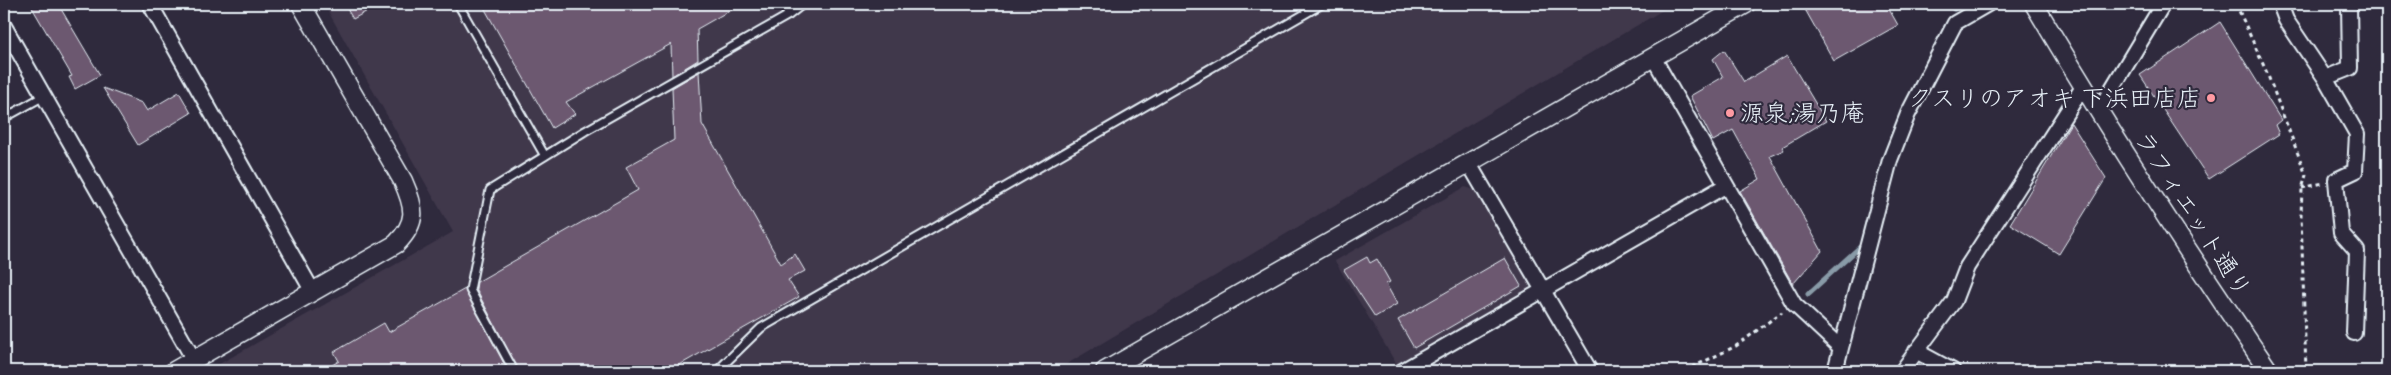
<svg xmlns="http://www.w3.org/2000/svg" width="2391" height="375" font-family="Caveat,'Klee One',sans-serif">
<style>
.built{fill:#41384c}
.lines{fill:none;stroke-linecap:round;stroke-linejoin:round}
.stream{stroke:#899ba8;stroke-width:5}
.building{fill:#6c586f;stroke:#e8f1f8}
.service-casing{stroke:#e8f1f8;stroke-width:11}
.minor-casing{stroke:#e8f1f8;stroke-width:18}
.tertiary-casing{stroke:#e8f1f8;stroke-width:21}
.path{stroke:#e8f1f8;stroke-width:3;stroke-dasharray:4 4;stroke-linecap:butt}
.service{stroke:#2f2a3d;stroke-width:7}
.minor{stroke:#2f2a3d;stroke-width:14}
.tertiary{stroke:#2f2a3d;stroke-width:18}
.poi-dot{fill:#ff9aa2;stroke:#2f2a3d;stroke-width:2}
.labels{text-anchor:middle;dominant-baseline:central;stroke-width:4.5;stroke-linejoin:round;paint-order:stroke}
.poi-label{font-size:24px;fill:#e8f1f8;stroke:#2f2a3d;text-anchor:end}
.street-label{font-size:24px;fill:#e8f1f8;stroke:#2f2a3d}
</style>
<rect width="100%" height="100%" fill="#2f2a3d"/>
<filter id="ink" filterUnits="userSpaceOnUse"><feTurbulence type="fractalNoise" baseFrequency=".02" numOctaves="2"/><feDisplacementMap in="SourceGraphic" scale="10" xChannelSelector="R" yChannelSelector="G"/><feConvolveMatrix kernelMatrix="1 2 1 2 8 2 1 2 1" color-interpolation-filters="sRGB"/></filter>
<g filter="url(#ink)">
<!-- built -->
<path class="built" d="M324,4H1673L1055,371H207L453,232Z
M1465,187L1478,191L1530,284L1528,290L1397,365L1335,261Z"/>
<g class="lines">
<!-- stream -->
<path class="stream" d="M1954,9L1956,4
M1808,294L1861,246"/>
</g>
<!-- building -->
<path class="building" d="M30,4H58L100,75L75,89L69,77L72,76Z
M344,4H380L353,19Z
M482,4H741L697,29L698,60L672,76L671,44L566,102L575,114L552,128Z
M1802,4H1886L1898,25L1834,61Z
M2220,22L2281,120L2275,125L2279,134L2209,179L2140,75Z
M1724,50L1744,82L1787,56L1826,121L1782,147L1784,150L1770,156L1822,251L1793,284L1740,191L1760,179L1733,130L1713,141L1690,96L1723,77L1713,59Z
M699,72L702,124L781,264L795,254L805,271L788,280L799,297L669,371H519L476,289L477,282L638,190L626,167L674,140L672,88Z
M103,88L142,103L147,111L179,92L191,113L138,145Z
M2071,123L2106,178L2059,254L2010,224Z
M1367,257L1370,263L1377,259L1390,282L1386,284L1397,304L1375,317L1344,270Z
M1505,258L1521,286L1414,348L1398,320Z
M465,289L508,371H322L339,361L334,352L384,323L389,332Z"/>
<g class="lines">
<!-- service casing -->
<g class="service-casing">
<path id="service" d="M458,4L545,156
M782,4L789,15
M4,118L44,96
M514,371L470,290L490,190L585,131L789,15L803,4
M717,371L761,328L1322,4"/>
</g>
<!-- minor casing -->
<g class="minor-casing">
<path id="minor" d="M150,4L313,292
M2280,4L2286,20L2325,78L2357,134L2355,171L2336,180L2341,233L2357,251L2354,333
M4,26L194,360
M1653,57L1794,304L1841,348
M2325,78L2350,68L2349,4
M2098,112L2163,4
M1468,162L1590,371
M1916,351L1953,371
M1402,371L1725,186
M1835,371L1890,160L1908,114L1955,23L1988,4
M1902,371L1954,301L1967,267L2083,87"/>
</g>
<!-- tertiary casing -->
<g class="tertiary-casing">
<path id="tertiary" d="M2034,4C2108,130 2187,251 2269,371
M174,371L396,244C418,222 415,208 403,181L301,4
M1105,371L1746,4"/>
</g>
<!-- path -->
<path class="path" d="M2236,4L2267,73L2306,175L2302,189L2301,215L2306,371
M2302,188L2323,183
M1685,371L1736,346L1782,312"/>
<!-- service -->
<use href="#service" class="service"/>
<!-- minor -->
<use href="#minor" class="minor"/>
<!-- tertiary -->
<use href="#tertiary" class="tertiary"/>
</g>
</g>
<!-- markers -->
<g class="poi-dot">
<circle cx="2211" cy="98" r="5"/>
<circle cx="1730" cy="113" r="5"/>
</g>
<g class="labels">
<!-- poi labels -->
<g class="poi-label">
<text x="2201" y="98">クスリのアオキ 下浜田店店</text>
<text x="1740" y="113" text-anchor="start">源泉;湯乃庵</text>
</g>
<!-- street labels -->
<g class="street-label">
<text transform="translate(2193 214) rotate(57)">ラフィエット通り</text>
</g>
</g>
<!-- margin -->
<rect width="2391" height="375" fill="none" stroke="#2f2a3d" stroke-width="20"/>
<rect x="10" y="10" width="2371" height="355" fill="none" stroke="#e8f1f8" stroke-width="2" filter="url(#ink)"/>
</svg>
